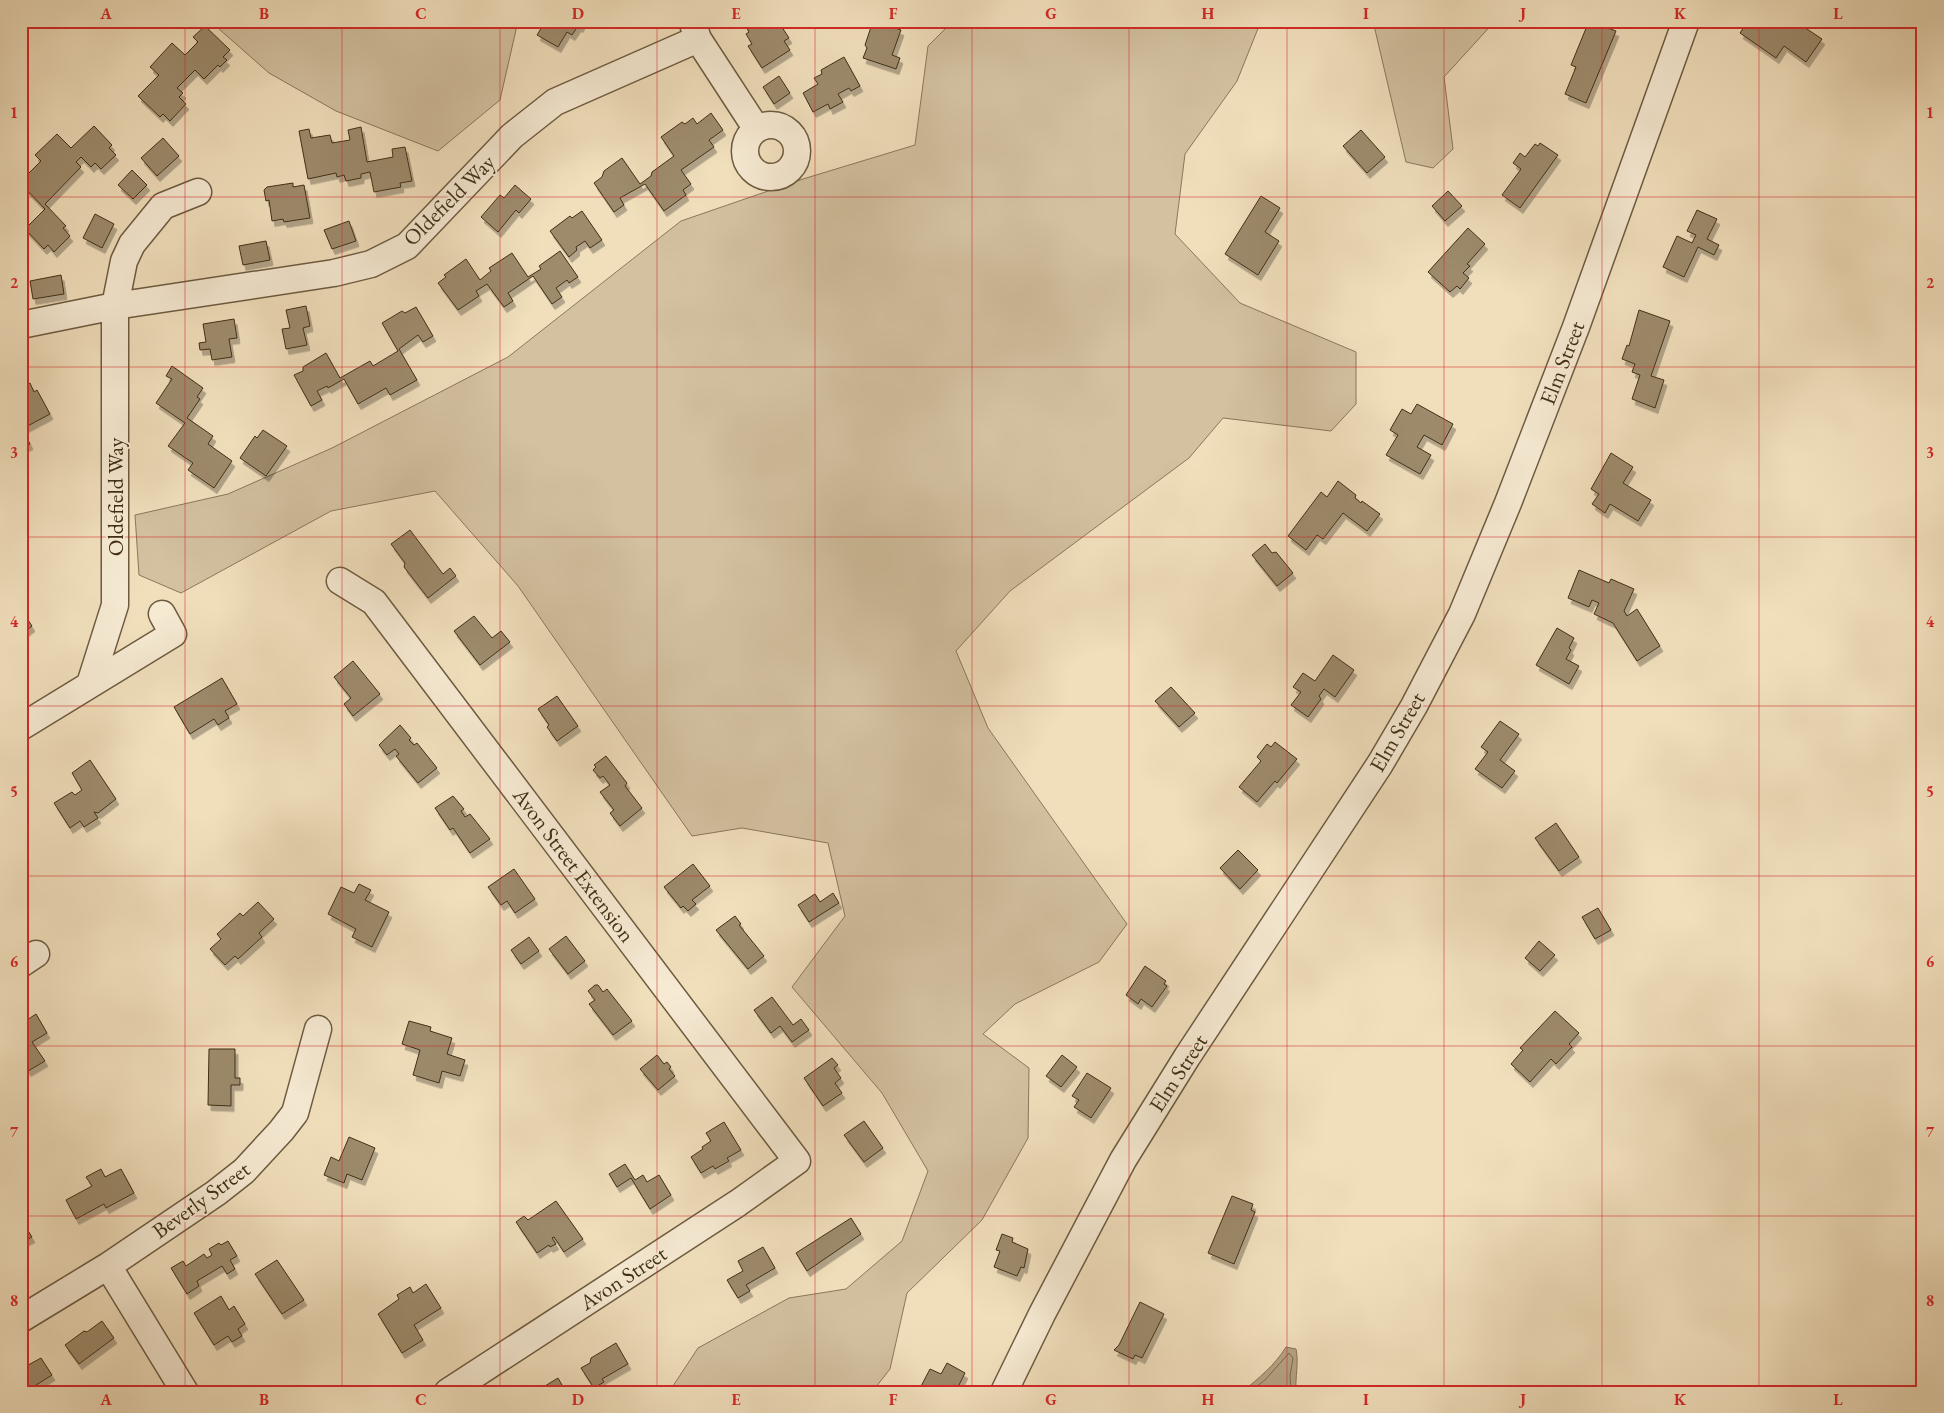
<svg xmlns="http://www.w3.org/2000/svg" width="1944" height="1413" font-family="'EB Garamond',serif">
<style>
.green{fill:#d3c1a0;stroke:#8a785b}
.water{fill:#b5a384;stroke:#877558}
.lines{fill:none;stroke-linecap:round;stroke-linejoin:round}
.shore{stroke:#7b694d;stroke-width:1}
.building{fill:#9d8b6c;stroke:#412f16;filter:url(#shadow)}
.minor-casing{stroke:#6d5b40;stroke-width:29}
.minor{stroke:#f6ead3;stroke-width:26}
.grid{fill:none;stroke:#d62828;stroke-width:1;stroke-opacity:0.55}
.labels{text-anchor:middle;dominant-baseline:central;stroke-width:4;stroke-linejoin:round;paint-order:stroke}
.street-label{font-size:22px;fill:#412f16;stroke:#f6ead3}
.neatline{fill:none;stroke:#d62828;stroke-width:2}
.grid-label{font-size:16px;text-anchor:middle;font-weight:bold;fill:#d62828}
</style>
<defs>
<filter id="shadow"><feDropShadow dx="3" dy="5.5" stdDeviation="0" flood-color="#0004"/></filter>
</defs>
<rect width="100%" height="100%" fill="#f1dfbc"/>
<filter id="stains"><feTurbulence type="fractalNoise" baseFrequency=".004" numOctaves="4"/><feColorMatrix values="0 0 0 0 .2 0 0 0 0 .09 0 0 0 0 .02 0 0 0 .5 -.17"/></filter>
<radialGradient id="worn" r=".72"><stop offset=".6" stop-color="#630" stop-opacity="0"/><stop offset="1" stop-color="#630" stop-opacity=".3"/></radialGradient>
<!-- green -->
<path class="green" d="M210,21H518L500,100L438,151L336,111L269,73Z
M953,21H1261L1237,81L1185,154L1175,234L1240,303L1356,352V404L1331,431L1223,418L1189,458L1010,591L956,651L988,728L1127,924L1099,962L1015,1004L983,1034L1029,1068L1028,1138L982,1220L907,1293L890,1369L872,1392H669L698,1348L789,1298L846,1289L902,1241L928,1171L882,1093L792,987L845,916L828,843L742,828L692,836L518,586L435,491L331,511L181,593L139,575L135,515L228,494L332,448L508,357L681,221L803,179L915,145L928,46Z
M1373,21H1495L1444,77L1453,149L1433,168L1406,162Z"/>
<!-- water -->
<path class="water" d="M1286,1347L1296,1349C1299,1362 1295,1378 1296,1392H1242C1259,1378 1275,1365 1286,1347Z"/>
<g class="lines">
<!-- shore -->
<path class="shore" d="M1250,1392L1266,1379L1289,1353L1293,1358L1290,1376L1291,1392"/>
</g>
<!-- building -->
<path class="building" d="M537,21H583L580,27L578,26L572,35L567,32L558,47L537,35L543,25Z
M743,21H778L789,38L784,41L790,50L762,68L748,46L752,44L746,34L749,32Z
M873,21L901,30L892,55L900,58L896,69L863,58L867,48L865,45Z
M1589,21L1616,31L1586,103L1565,94L1576,67L1571,65Z
M1748,21H1804L1801,25L1822,39L1806,62L1784,46L1776,58L1740,33Z
M205,26L230,50L223,57L227,60L220,67L218,65L204,79L195,70L177,88L183,93L179,97L186,104L170,121L163,114L160,117L138,96L159,75L150,67L172,43L185,55L198,42L193,37Z
M844,57L860,86L851,91L849,88L838,94L843,102L830,109L828,104L813,112L803,93L818,84L814,78L822,74L821,70Z
M779,76L790,93L774,104L763,87Z
M711,113L723,130L709,140L714,147L681,170L691,184L683,190L686,195L664,211L645,184L620,198L624,205L614,212L594,183L602,177L604,171L622,158L640,184L651,176L652,172L674,156L661,137L682,122L685,124L693,118L697,124Z
M94,126L112,145L109,148L116,155L101,169L95,163L91,167L81,157L76,162L81,167L45,204L66,226L63,228L70,236L54,252L48,245L44,249L25,229L45,209L21,184V181L41,161L35,155L57,134L71,148Z
M361,127L367,162L393,157L392,149L405,147L412,181L400,183L401,187L374,192L370,172L361,174V178L346,181L344,175L337,177L336,173L308,179L299,131L309,129L311,138L330,135L332,143L350,140L348,130Z
M1361,130L1385,157L1367,173L1343,146Z
M163,138L179,156L157,176L141,158Z
M1540,143L1558,155L1520,208L1502,195L1521,169L1513,163L1520,153L1525,157L1535,144L1538,146Z
M132,170L147,185L133,199L118,185Z
M293,183V187L304,185L310,218L284,222L283,219L272,221L269,200L266,201L264,190L267,187Z
M515,185L531,199L519,213L516,210L498,232L481,217L500,195L504,198Z
M1448,191L1462,206L1445,221L1432,206Z
M1261,196L1280,208L1265,232L1279,241L1258,275L1225,254Z
M1697,210L1717,219L1707,239L1719,245L1714,255L1698,247L1684,277L1663,267L1677,236L1692,243L1696,235L1687,231Z
M582,211L602,240L590,248L585,241L576,247L577,250L569,257L550,231L570,216L572,218Z
M95,214L114,224L102,248L83,238Z
M349,221L356,241L332,249L324,230Z
M1468,228L1485,244L1467,264L1470,266L1463,273L1469,278L1460,289L1457,286L1450,292L1428,272Z
M266,241L270,260L243,265L239,246Z
M560,251L578,277L569,283L567,280L556,288L562,297L552,304L533,276L508,293L513,301L504,307L487,284L476,291L479,296L458,310L438,283L446,277L444,275L466,259L480,280L491,271L489,268L512,253L528,277L541,269L539,266Z
M61,275L64,294L33,299L30,281Z
M306,306L310,326L303,328L307,345L286,349L282,329L290,328L286,310Z
M416,307L433,336L423,342L418,335L399,349L417,380L390,395L386,388L358,404L344,379L328,388L327,386L317,391L322,400L311,406L294,375L303,371V367L326,353L340,378L370,361L373,366L398,351L382,323L402,311L405,313Z
M1639,310L1670,321L1651,376L1664,380L1655,408L1632,399L1640,375L1632,372L1635,364L1622,359L1627,345L1629,346Z
M234,319L237,338L229,339L232,357L212,360L210,349L200,350L199,343L206,342L203,324Z
M172,366L203,388L197,397L200,399L187,418L213,436L208,444L232,461L214,488L188,470L193,463L168,446L185,423L156,403L172,379L166,376Z
M30,383L34,392L37,390L50,414L22,429L30,444L21,449V388Z
M1417,404L1453,424L1442,445L1424,435L1417,447L1431,455L1420,474L1386,455L1398,435L1390,430L1402,409L1411,414Z
M263,430L287,446L266,476L240,458L255,436L257,438Z
M1611,453L1633,467L1623,483L1651,500L1638,521L1610,504L1605,513L1592,504L1599,494L1591,489Z
M1338,481L1356,495L1355,498L1361,503L1362,501L1380,514L1367,531L1343,513L1323,539L1317,535L1306,550L1288,536L1321,492L1327,497Z
M410,530L443,574L450,568L456,576L428,598L404,567L405,563L391,544Z
M1265,544L1272,553L1276,552L1293,573L1277,586L1252,555Z
M1579,570L1609,583L1611,579L1634,589L1624,611L1627,616L1637,609L1660,646L1637,661L1613,623L1594,614L1599,603L1592,600L1589,607L1568,598Z
M22,611L32,626L21,635V611Z
M474,616L492,638L501,631L510,642L480,665L454,631Z
M1557,628L1574,638L1569,648L1571,650L1566,659L1579,666L1569,684L1536,665Z
M1333,655L1354,670L1335,697L1324,689L1319,696L1321,699L1308,717L1291,705L1301,692L1293,687L1303,673L1315,681Z
M353,661L380,694L353,716L344,704L351,698L334,677Z
M222,678L237,704L225,711L229,718L218,725L214,719L190,734L174,707Z
M1171,687L1195,713L1179,727L1155,701Z
M557,696L578,726L557,741L547,727L549,725L538,709Z
M1500,721L1519,734L1500,760L1515,771L1502,788L1475,769L1488,752L1481,747Z
M400,725L411,738L409,740L414,745L417,743L437,768L418,783L396,756L399,754L395,749L387,755L379,745Z
M1275,742L1297,759L1277,783L1275,781L1257,802L1239,787L1261,761L1257,757L1267,744L1271,747Z
M606,756L627,783L625,786L642,808L620,826L610,813L614,810L600,792L610,785L603,776L600,778L593,770L596,767L594,765Z
M90,760L116,799L98,813L94,812L98,818L84,827L80,821L70,828L54,803L72,792L75,795L82,790L72,773Z
M453,796L464,809L461,811L465,817L470,814L490,839L470,853L453,828L450,830L435,808Z
M1556,823L1579,857L1559,871L1535,838Z
M1238,850L1258,870L1240,889L1220,868Z
M693,864L710,886L692,900L696,904L688,911L683,906L681,908L664,887Z
M514,869L535,899L515,913L507,901L501,905L488,887Z
M359,884L371,890L365,900L389,912L372,947L352,937L356,929L328,914L341,887L354,893Z
M833,893L839,903L809,922L798,905L815,894L820,902Z
M258,902L274,919L259,933L262,937L238,959L235,956L225,965L210,949L221,939L217,934L240,913L243,916Z
M1598,908L1611,930L1595,939L1582,917Z
M735,916L741,924L739,925L764,956L748,969L716,930Z
M566,936L585,961L568,974L549,949Z
M529,937L539,951L521,964L511,950Z
M1539,941L1555,955L1540,971L1525,958Z
M1145,966L1166,981L1164,984L1167,986L1152,1007L1141,999L1138,1004L1126,995Z
M595,985H598L603,992L607,989L632,1021L613,1035L589,1004L595,1000L588,991Z
M772,997L793,1025L801,1019L809,1030L792,1042L780,1026L771,1033L754,1010Z
M1555,1011L1579,1033L1569,1044L1572,1047L1556,1064L1551,1059L1530,1082L1511,1064L1523,1050L1520,1048Z
M36,1014L47,1033L32,1042L45,1061L28,1071L21,1061V1032L23,1030L21,1024Z
M409,1021L431,1027L430,1031L452,1038L447,1054L465,1060L460,1076L442,1071L439,1083L413,1075L420,1050L402,1044Z
M209,1049H235V1078H240V1085H231V1106L208,1105Z
M657,1055L664,1064L667,1062L671,1067L669,1069L675,1076L658,1090L640,1069Z
M1062,1055L1077,1067L1061,1087L1046,1076Z
M832,1058L838,1065L834,1068L841,1078L835,1083L842,1093L823,1106L804,1078Z
M1087,1073L1111,1088L1091,1118L1074,1107L1079,1100L1072,1096Z
M864,1121L883,1148L864,1162L844,1135Z
M724,1122L741,1150L727,1158L729,1161L715,1169L713,1166L701,1173L691,1157L703,1149L702,1147L711,1141L706,1133Z
M349,1137L375,1148L362,1180L347,1174L344,1183L324,1175L331,1157L339,1161Z
M625,1164L635,1180L643,1175L647,1182L659,1175L671,1195L650,1209L631,1178L617,1187L609,1174Z
M101,1169L105,1177L121,1169L134,1193L106,1208L104,1204L76,1219L66,1200L92,1186L86,1177Z
M1232,1196L1253,1204L1251,1210L1255,1212L1234,1264L1208,1253Z
M556,1201L583,1239L564,1252L554,1237L552,1238L556,1244L550,1247L549,1245L537,1253L516,1222L524,1216L528,1220Z
M851,1218L861,1234L807,1271L796,1253Z
M21,1220L32,1237L21,1243Z
M1002,1234L1013,1238L1012,1242L1028,1249L1024,1268L1021,1267L1017,1276L994,1267L1000,1251L996,1250Z
M228,1241L237,1256L230,1260L235,1269L227,1274L222,1266L197,1281L199,1286L187,1294L171,1268L183,1261L186,1266L204,1254L207,1258L212,1255L209,1249L219,1243L221,1245Z
M763,1247L775,1268L746,1285L750,1291L738,1298L727,1280L743,1271L738,1261Z
M277,1260L304,1300L282,1314L255,1274Z
M426,1284L441,1308L414,1325L423,1340L402,1353L378,1314L399,1299L397,1295L410,1287L413,1293Z
M221,1296L229,1310L234,1306L245,1324L238,1329L242,1336L232,1342L228,1336L214,1345L194,1313Z
M1140,1302L1164,1314L1142,1358L1135,1355L1133,1359L1114,1350L1119,1345Z
M102,1321L114,1338L79,1364L65,1345L84,1331L87,1332Z
M616,1343L628,1364L602,1379L604,1382L594,1388L581,1368L590,1363L591,1358Z
M41,1358L52,1375L25,1392H21V1369Z
M947,1363L965,1373L958,1387L954,1385L951,1392H918L930,1369L941,1374Z
M558,1378L566,1392H542L540,1389Z"/>
<g class="lines">
<!-- minor casing -->
<g class="minor-casing">
<path id="minor" d="M698,39L756,128
M745 151a26 26 0 1 1 52 0a26 26 0 1 1-52 0Z
M21,325L115,306L334,273L371,264L407,246L512,136L555,102L698,39L692,21
M340,581L374,602L797,1161L738,1203L448,1392
M90,684L115,605V306L124,261L132,244L163,206L198,192
M21,727L173,634L162,614
M21,964L36,954
M108,1266L185,1392
M21,1319L108,1266L216,1193L244,1171L281,1131L295,1113L318,1029
M1004,1392L1042,1314L1123,1160L1187,1057L1380,764L1414,706L1462,614L1508,503L1576,327L1686,21"/>
</g>
<!-- minor -->
<use href="#minor" class="minor"/>
</g>
<!-- grid -->
<path class="grid" d="M185,21V1392M342,21V1392M500,21V1392M657,21V1392M815,21V1392M972,21V1392M1129,21V1392M1287,21V1392M1444,21V1392M1602,21V1392M1759,21V1392M21,197H1923M21,367H1923M21,537H1923M21,706H1923M21,876H1923M21,1046H1923M21,1216H1923"/>
<g class="labels">
<!-- street labels -->
<g class="street-label">
<text transform="translate(449 200) rotate(-45)">Oldefield Way</text>
<text transform="translate(1562 363) rotate(-69)">Elm Street</text>
<text transform="translate(115 497) rotate(-90)">Oldefield Way</text>
<text transform="translate(1397 732) rotate(-60)">Elm Street</text>
<text transform="translate(574 865) rotate(53)">Avon Street Extension</text>
<text transform="translate(1178 1073) rotate(-57)">Elm Street</text>
<text transform="translate(201 1200) rotate(-36)">Beverly Street</text>
<text transform="translate(623 1278) rotate(-33)">Avon Street</text>
</g>
</g>
<!-- margin -->
<rect width="1944" height="1413" fill="none" stroke="#f1dfbc" stroke-width="55"/>
<rect x="28" y="28" width="1888" height="1358" class="neatline"/>
<g class="grid-label">
<text x="106" y="19">A</text>
<text x="264" y="19">B</text>
<text x="421" y="19">C</text>
<text x="578" y="19">D</text>
<text x="736" y="19">E</text>
<text x="893" y="19">F</text>
<text x="1051" y="19">G</text>
<text x="1208" y="19">H</text>
<text x="1366" y="19">I</text>
<text x="1523" y="19">J</text>
<text x="1680" y="19">K</text>
<text x="1838" y="19">L</text>
<text x="14" y="118">1</text>
<text x="1930" y="118">1</text>
<text x="14" y="288">2</text>
<text x="1930" y="288">2</text>
<text x="14" y="458">3</text>
<text x="1930" y="458">3</text>
<text x="14" y="627">4</text>
<text x="1930" y="627">4</text>
<text x="14" y="797">5</text>
<text x="1930" y="797">5</text>
<text x="14" y="967">6</text>
<text x="1930" y="967">6</text>
<text x="14" y="1137">7</text>
<text x="1930" y="1137">7</text>
<text x="14" y="1306">8</text>
<text x="1930" y="1306">8</text>
<text x="106" y="1405">A</text>
<text x="264" y="1405">B</text>
<text x="421" y="1405">C</text>
<text x="578" y="1405">D</text>
<text x="736" y="1405">E</text>
<text x="893" y="1405">F</text>
<text x="1051" y="1405">G</text>
<text x="1208" y="1405">H</text>
<text x="1366" y="1405">I</text>
<text x="1523" y="1405">J</text>
<text x="1680" y="1405">K</text>
<text x="1838" y="1405">L</text>
</g>
<rect width="100%" height="100%" filter="url(#stains)"/>
<rect width="100%" height="100%" fill="url(#worn)"/>
</svg>
